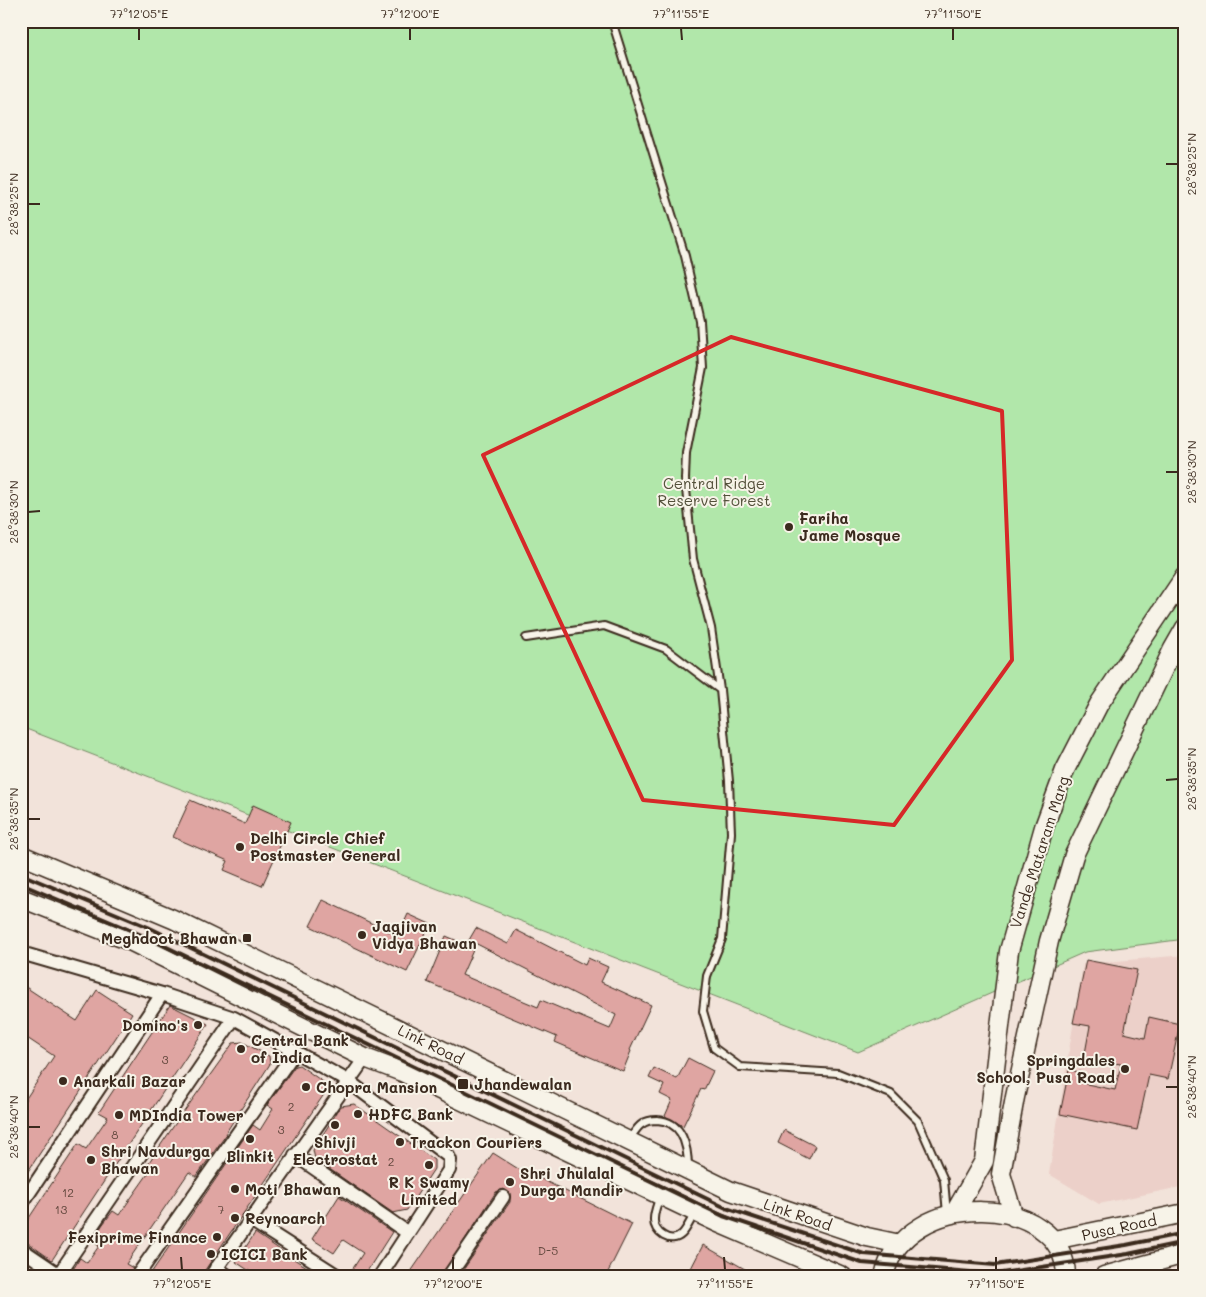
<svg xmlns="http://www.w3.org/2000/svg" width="1206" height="1297" font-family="Mali,sans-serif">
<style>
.built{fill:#ecd0c9}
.green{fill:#b1e7aa;stroke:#768864}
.building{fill:#dfa5a2;stroke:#3b2a1e}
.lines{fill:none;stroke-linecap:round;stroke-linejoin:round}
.service-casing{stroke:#3b2a1e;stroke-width:10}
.minor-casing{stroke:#3b2a1e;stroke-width:16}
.secondary-casing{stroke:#3b2a1e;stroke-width:21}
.service{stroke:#f7f3e8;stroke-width:6}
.minor{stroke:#f7f3e8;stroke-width:12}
.secondary{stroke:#f7f3e8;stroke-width:18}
.rail{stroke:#3b2a1e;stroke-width:4}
.marked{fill:none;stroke:#d62828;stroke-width:4;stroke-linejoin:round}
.ticks{fill:none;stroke:#3b2a1e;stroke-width:2}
.poi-dot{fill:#3b2a1e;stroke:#f7f3e8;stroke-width:2}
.labels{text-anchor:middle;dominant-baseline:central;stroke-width:4;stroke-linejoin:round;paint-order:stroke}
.number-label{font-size:12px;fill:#64493f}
.park-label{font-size:15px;fill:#53503a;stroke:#f7f3e8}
.poi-label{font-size:15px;font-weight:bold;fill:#3b2a1e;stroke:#f7f3e8;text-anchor:start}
.street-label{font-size:15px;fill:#3b2a1e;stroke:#f7f3e8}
.neatline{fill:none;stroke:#3b2a1e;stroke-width:2}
.ticks-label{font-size:12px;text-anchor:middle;fill:#3b2a1e}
</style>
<rect width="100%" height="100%" fill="#f2e3da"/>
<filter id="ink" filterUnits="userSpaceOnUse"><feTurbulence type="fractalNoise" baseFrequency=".02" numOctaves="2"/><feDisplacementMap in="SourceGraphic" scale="10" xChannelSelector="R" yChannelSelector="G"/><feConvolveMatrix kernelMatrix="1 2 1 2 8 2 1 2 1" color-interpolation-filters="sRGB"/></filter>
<g filter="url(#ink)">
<!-- built -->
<path class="built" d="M1185,955V1186L1099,1204L1049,1174L1083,964Z"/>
<!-- green -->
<path class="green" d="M21,21H1185V939L1085,952L858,1052L21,727Z"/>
<!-- building -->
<path class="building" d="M190,800L245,824L253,805L291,822L262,886L224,870L228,861L173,837Z
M323,900L398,936L408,914L430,924L407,972L310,926Z
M476,928L508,944L516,930L585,965L588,958L608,967L601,982L651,1005L630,1050L631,1051L623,1071L555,1042L557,1037L427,982L446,936L474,948L462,975L538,1007L541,1000L610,1029L616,1015L469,940Z
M1086,960L1137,970L1124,1033L1145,1038L1149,1017L1180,1024L1168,1079L1149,1075L1137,1130L1060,1114L1069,1070L1084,1073L1082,1083L1115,1090L1121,1064L1084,1059L1090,1026L1073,1023Z
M21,984L77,1021L97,990L132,1013L21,1182V1106L54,1056L21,1034Z
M170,1005L208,1024L52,1260L21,1238V1230L78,1144L86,1149L108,1117L99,1112Z
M242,1042L269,1056L270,1064L225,1134L226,1135L196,1177L189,1172L126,1264L133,1268L129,1276H69L80,1258L87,1263L99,1246L92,1241L103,1224L113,1211L119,1215L150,1171L145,1168L173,1127L233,1043Z
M688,1058L713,1071L704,1090L701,1089L683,1126L665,1116L672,1100L660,1094L664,1085L649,1078L654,1068L677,1079Z
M299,1065L326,1084L327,1090L201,1276H149L253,1125L260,1130L273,1109L267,1105L295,1066Z
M354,1104L434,1160V1169L407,1210L393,1213L315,1159L313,1150L341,1106Z
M784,1130L815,1146L809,1159L778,1143Z
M493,1153L528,1175L529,1173L632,1224L606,1276H459L510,1202V1193L503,1189L496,1192L441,1276H408Z
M339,1196L392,1232L364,1276H348L363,1253L343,1240L334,1253L312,1239Z
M255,1233L297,1261L322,1276H257L236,1262Z
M703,1245L757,1276H687Z"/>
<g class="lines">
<!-- service casing -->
<g class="service-casing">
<path id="service" d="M612,21L685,256L700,321L703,368L686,453L685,479L693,559L711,628L720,690L729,781L731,833L722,939L707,976L703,1011L714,1048L740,1067L838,1073L891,1094L918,1121L944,1180L947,1214
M526,638L604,626L666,649L720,690
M629,1139C633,1135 637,1127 642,1124C646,1121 652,1120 657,1120C683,1121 688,1147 688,1168
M660,1195C658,1203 654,1211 654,1219C653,1233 671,1245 682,1234C687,1229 691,1219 695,1213"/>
</g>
<!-- minor casing -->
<g class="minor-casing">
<path id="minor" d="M21,953L162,994L234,1018L348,1081L448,1156L450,1160L449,1170L380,1276
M295,1155L408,1233
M21,1205L162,994
M249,1219L338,1276
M21,1249L61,1276
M216,1268L228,1276
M59,1274L234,1018
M137,1276L294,1053
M211,1276L365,1058
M449,1276L503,1197"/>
</g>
<!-- secondary casing -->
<g class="secondary-casing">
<path id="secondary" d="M21,855L173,919L731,1191L867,1237L900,1244
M21,898L132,942L365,1058L402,1072L716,1222L842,1276
M955,1212L984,1161L1009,951L1044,827L1065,770L1099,704L1185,576
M1014,1217L1001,1174L1015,1097L1049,941L1074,855L1173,649L1185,628
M1054,1240L1185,1213
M884,1276C904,1187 1065,1192 1066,1276
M1104,1276L1185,1254"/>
</g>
<!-- service -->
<use href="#service" class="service"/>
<!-- minor -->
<use href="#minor" class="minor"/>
<!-- secondary -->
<use href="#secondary" class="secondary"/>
<!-- rail -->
<path class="rail" d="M21,874L148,927L726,1208L864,1254L995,1265L1126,1245L1185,1233
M21,884L144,936L723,1216L862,1263L995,1274L1128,1254L1185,1242"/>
</g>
</g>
<!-- marked area -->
<path class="marked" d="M731,337L1002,411L1012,660L894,825L643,800L483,455Z"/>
<!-- ticks -->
<path class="ticks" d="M139,28V40M410,28V40M681,28L682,40M953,28V40M1166,164H1178M28,204H40M1166,472H1178M28,512L40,511M1166,780L1178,779M28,819H40M1166,1087H1178M28,1127H40M181,1257L182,1270M453,1257V1270M724,1257L725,1270M996,1257V1270"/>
<!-- markers -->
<g class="poi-dot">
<circle cx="789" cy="527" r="5"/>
<circle cx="240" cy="847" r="5"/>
<circle cx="362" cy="935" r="5"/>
<rect x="242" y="933" width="10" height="10" rx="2.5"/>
<circle cx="198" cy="1025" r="5"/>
<circle cx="241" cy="1049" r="5"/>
<circle cx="1125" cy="1069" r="5"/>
<circle cx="63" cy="1081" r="5"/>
<rect x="457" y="1078" width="12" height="12" rx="2.5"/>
<circle cx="306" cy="1087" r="5"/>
<circle cx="358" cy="1114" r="5"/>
<circle cx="119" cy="1115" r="5"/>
<circle cx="335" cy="1125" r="5"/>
<circle cx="250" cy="1139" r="5"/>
<circle cx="400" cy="1142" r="5"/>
<circle cx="91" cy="1160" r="5"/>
<circle cx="429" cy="1165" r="5"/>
<circle cx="510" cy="1182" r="5"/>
<circle cx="235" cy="1189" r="5"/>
<circle cx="235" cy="1218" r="5"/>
<circle cx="217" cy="1237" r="5"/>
<circle cx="211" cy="1254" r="5"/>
</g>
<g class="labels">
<!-- number labels -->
<g class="number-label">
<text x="165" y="1059">3</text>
<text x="291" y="1106">2</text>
<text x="281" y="1129">3</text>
<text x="115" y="1134">8</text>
<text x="391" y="1161">2</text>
<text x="68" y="1192">12</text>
<text x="61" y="1209">13</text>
<text x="221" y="1209">7</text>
<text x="548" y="1250">D-5</text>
</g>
<!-- park labels -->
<g class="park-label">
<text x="714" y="483">Central Ridge<tspan x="714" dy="17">Reserve Forest</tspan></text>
</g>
<!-- poi labels -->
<g class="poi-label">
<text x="799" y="518">Fariha<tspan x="799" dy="17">Jame Mosque</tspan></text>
<text x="250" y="838">Delhi Circle Chief<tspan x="250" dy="17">Postmaster General</tspan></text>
<text x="372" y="926">Jagjivan<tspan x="372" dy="17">Vidya Bhawan</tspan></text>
<text x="237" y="938" text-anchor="end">Meghdoot Bhawan</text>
<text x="188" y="1025" text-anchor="end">Domino's</text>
<text x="251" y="1040">Central Bank<tspan x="251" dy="17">of India</tspan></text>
<text x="1115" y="1060" text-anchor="end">Springdales<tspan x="1115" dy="17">School, Pusa Road</tspan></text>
<text x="73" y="1081">Anarkali Bazar</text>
<text x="474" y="1084">Jhandewalan</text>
<text x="316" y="1087">Chopra Mansion</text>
<text x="368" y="1114">HDFC Bank</text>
<text x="129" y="1115">MDIndia Tower</text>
<text x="335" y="1142" text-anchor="middle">Shivji<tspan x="335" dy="17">Electrostat</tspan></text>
<text x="410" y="1142">Trackon Couriers</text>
<text x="101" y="1151">Shri Navdurga<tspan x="101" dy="17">Bhawan</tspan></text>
<text x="250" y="1156" text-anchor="middle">Blinkit</text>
<text x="520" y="1173">Shri Jhulalal<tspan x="520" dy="17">Durga Mandir</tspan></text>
<text x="429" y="1182" text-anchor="middle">R K Swamy<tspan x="429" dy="17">Limited</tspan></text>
<text x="245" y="1189">Moti Bhawan</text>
<text x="245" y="1218">Reynoarch</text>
<text x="207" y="1237" text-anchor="end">Fexiprime Finance</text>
<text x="221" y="1254">ICICI Bank</text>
</g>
<!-- street labels -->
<g class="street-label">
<text transform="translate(1039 852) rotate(-72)">Vande Mataram Marg</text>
<text transform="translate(431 1044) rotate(26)">Link Road</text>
<text transform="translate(798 1214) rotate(19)">Link Road</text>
<text transform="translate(1119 1227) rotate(-12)">Pusa Road</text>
</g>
</g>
<!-- margin -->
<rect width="1206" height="1297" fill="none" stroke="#f7f3e8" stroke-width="55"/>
<rect x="28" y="28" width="1150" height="1242" class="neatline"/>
<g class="ticks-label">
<text x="139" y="18">77°12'05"E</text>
<text x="410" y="18">77°12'00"E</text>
<text x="681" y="18">77°11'55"E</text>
<text x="953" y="18">77°11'50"E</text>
<text transform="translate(1192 164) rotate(-90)" y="4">28°38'25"N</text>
<text transform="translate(14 204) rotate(-90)" y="4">28°38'25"N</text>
<text transform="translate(1192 472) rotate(-90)" y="4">28°38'30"N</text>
<text transform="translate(14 512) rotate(-90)" y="4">28°38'30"N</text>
<text transform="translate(1192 779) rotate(-90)" y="4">28°38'35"N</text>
<text transform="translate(14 819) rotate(-90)" y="4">28°38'35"N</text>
<text transform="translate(1192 1087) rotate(-90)" y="4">28°38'40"N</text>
<text transform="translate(14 1127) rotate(-90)" y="4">28°38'40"N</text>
<text x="182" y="1288">77°12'05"E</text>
<text x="453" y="1288">77°12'00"E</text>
<text x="725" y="1288">77°11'55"E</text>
<text x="996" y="1288">77°11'50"E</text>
</g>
</svg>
